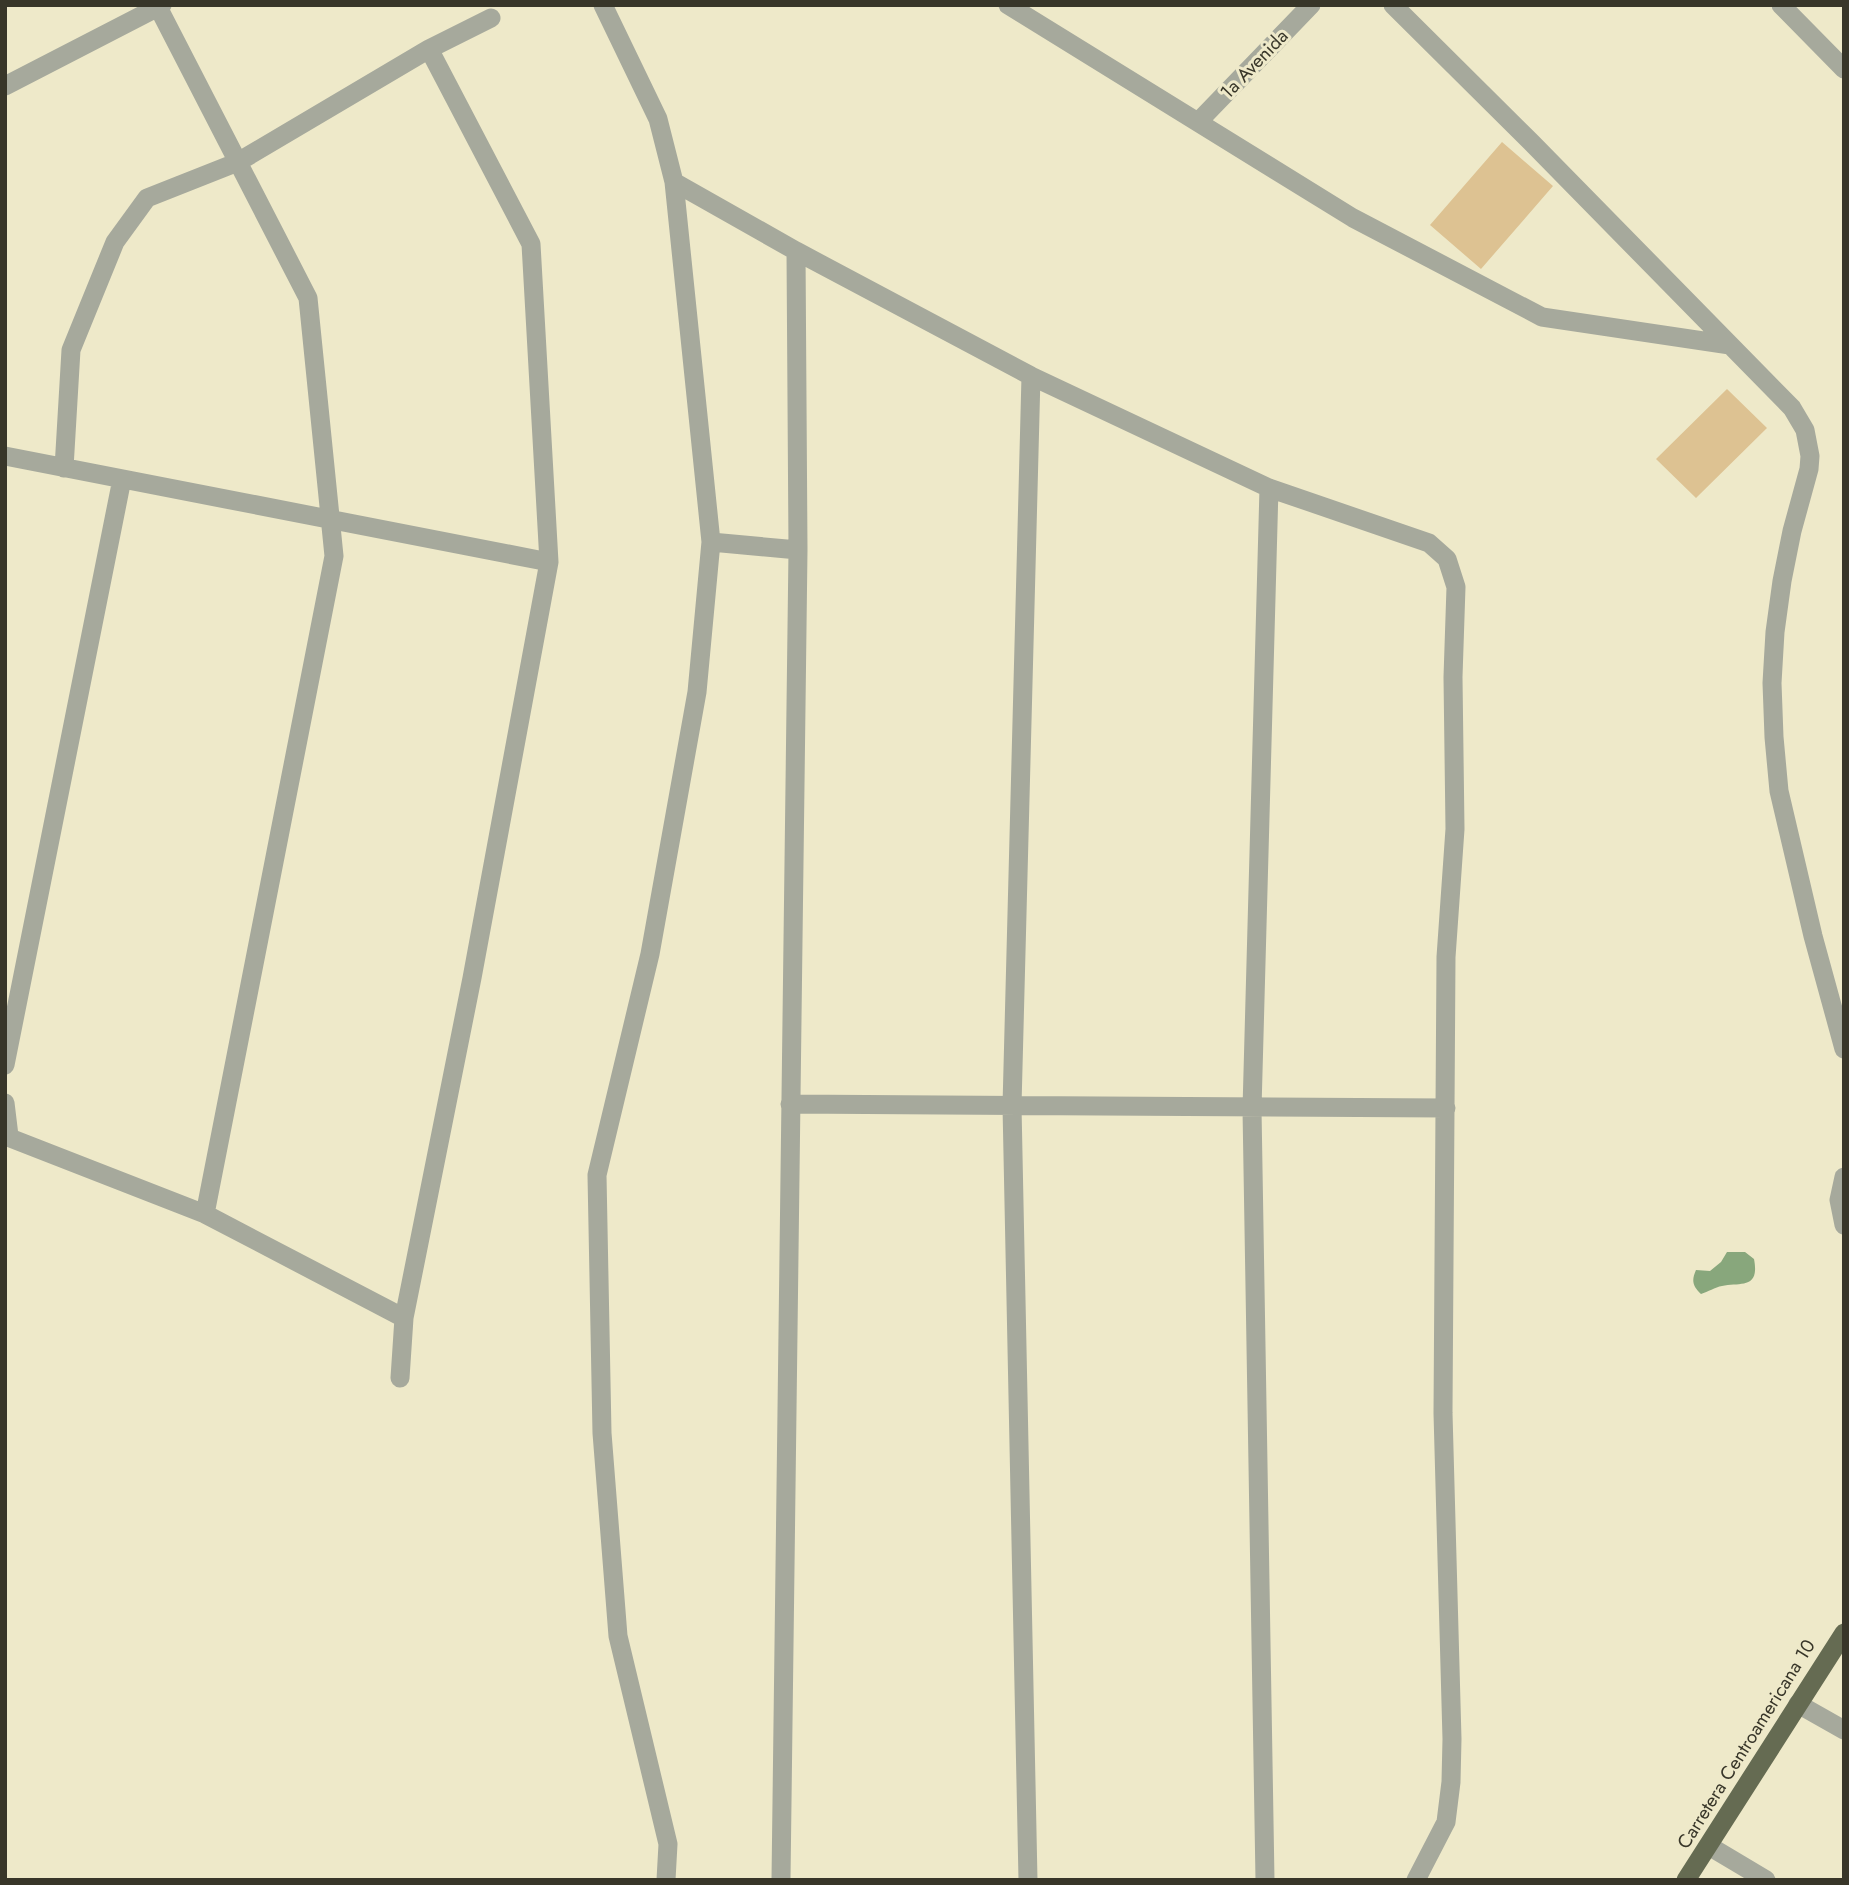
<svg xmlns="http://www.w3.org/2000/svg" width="1849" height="1885" font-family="Jost,sans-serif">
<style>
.water{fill:#88a77c}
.building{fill:#ddc292}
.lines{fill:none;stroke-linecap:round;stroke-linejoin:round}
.service{stroke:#a6a99c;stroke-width:19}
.minor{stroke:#a6a99c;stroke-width:19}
.trunk{stroke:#656b52;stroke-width:19}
.labels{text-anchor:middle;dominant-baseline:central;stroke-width:6;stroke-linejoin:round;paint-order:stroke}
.street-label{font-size:19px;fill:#383629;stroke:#eee9c9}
</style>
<rect width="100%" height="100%" fill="#eee9c9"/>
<!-- water -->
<path class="water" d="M1727,1252H1745L1754,1259C1760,1290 1740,1282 1722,1286C1715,1287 1708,1292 1701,1294C1693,1286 1691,1281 1696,1270L1710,1271L1721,1262Z"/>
<!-- building -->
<path class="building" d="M1502,142L1553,186L1481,269L1430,225Z
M1727,389L1767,428L1696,498L1656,459Z"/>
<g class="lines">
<!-- service -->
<path class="service" d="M1844,1177L1839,1200L1844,1225
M1798,1704L1844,1730
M1709,1846L1766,1880"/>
<!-- minor -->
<path class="minor" d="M603,5L658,119L674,182L711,542L697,692L650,954L597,1175L602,1433L618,1636L668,1844L666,1880
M1008,5L1353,218L1542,317L1730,345
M1393,5L1531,142L1792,408L1805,430L1810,456L1809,469L1792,531L1782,581L1775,632L1772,683L1774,737L1779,791L1813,936L1844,1049
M1781,5L1844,69
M158,7L308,298L334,556L205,1214
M5,86L162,5
M1198,122L1311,5
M674,182L796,251L1031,376L1269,488L1429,543L1447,559L1456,587L1453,677L1455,829L1446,957L1443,1413L1452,1739L1451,1782L1446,1822L1416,1880
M5,456L549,562
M64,468L71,350L115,242L147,198L238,162L429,49L491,18
M711,542L798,550
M5,1065L122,479
M5,1103L9,1136
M790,1104L1446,1108
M5,1136L205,1214L404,1318
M400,1378L404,1318L472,978L549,562L531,244L429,49
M781,1880L798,550L796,251
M1028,1880L1012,1106L1031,376
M1265,1880L1252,1109L1269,488"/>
<!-- trunk -->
<path class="trunk" d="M1686,1880L1844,1633"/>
</g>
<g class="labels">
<!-- street labels -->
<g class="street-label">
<text transform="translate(1254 64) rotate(-46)">1a Avenida</text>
<text transform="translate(1746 1744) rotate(-58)">Carretera Centroamericana 10</text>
</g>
</g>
<!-- border -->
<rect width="1849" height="1885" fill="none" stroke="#383629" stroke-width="14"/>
</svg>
